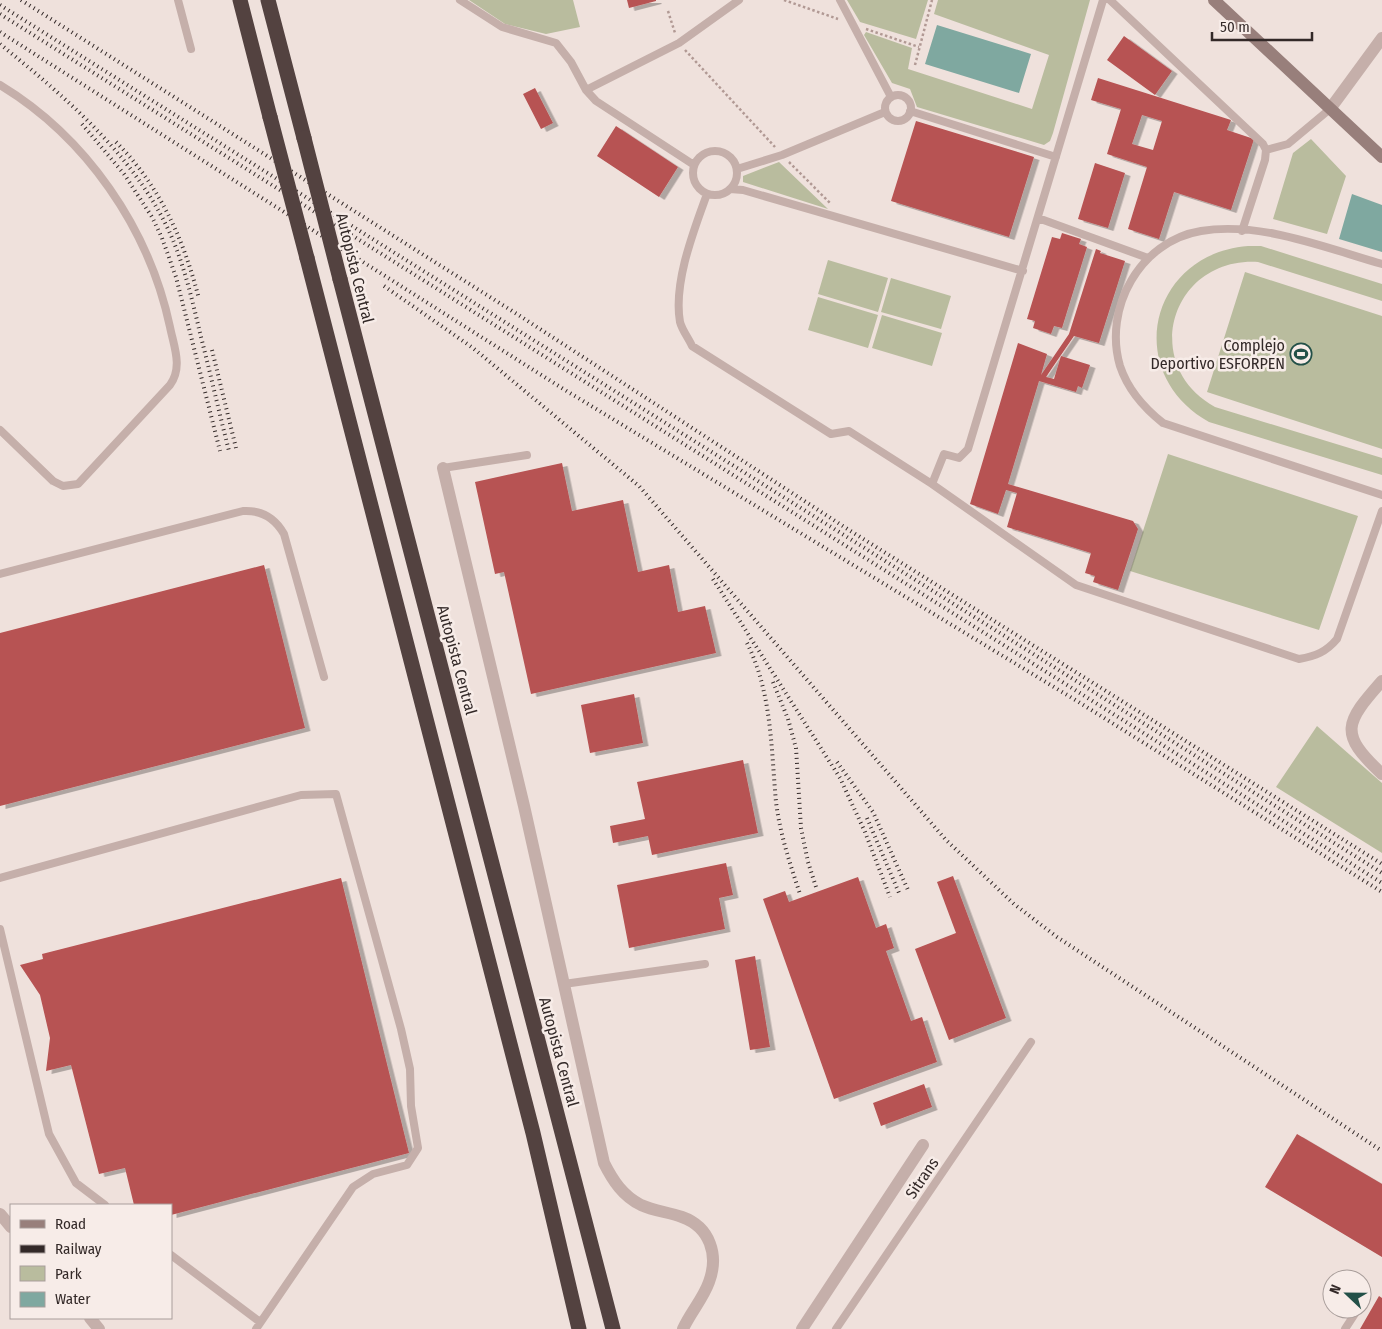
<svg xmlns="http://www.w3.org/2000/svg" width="1382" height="1329" font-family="'Fira Sans Condensed',sans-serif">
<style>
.green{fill:#b9bc9e}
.water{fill:#7fa8a0}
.building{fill:#b75252;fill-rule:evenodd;filter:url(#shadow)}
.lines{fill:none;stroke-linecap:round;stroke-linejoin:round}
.path{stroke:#b19994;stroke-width:2.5;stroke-dasharray:2.5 2.5;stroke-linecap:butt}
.service{stroke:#c5afaa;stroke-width:8}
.minor{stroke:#c5afaa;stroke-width:12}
.tertiary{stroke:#c5afaa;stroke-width:12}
.secondary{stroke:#987f7b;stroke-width:12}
.motorway{stroke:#534240;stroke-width:15}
.rail{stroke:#332928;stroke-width:4;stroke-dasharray:1 4;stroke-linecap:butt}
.motorway-bridge{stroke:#534240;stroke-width:15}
.labels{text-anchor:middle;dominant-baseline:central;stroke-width:5;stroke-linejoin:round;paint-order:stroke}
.street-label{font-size:16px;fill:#332928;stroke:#f7ece8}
.poi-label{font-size:16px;fill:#332928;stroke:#f7ece8;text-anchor:end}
</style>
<defs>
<filter id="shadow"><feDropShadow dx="5.5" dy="3" stdDeviation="0" flood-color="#0004"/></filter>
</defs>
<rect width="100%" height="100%" fill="#efe1dc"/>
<!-- green -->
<path class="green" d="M469,0H573L580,27L546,34L505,24Z
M847,0H928L916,39L860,22Z
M938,0H1090L1053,133L1050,141L1044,145L917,107L910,89L892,83L864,35L866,32L912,48L908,69L1032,109L1049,55L934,14Z
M1311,139L1346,176L1327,234L1273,219L1293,153Z
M779,162L828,209L743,182V176Z
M1248,246H1261L1382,284V301L1258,262C1171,257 1139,365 1215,407L1382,458V475L1209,422C1122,373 1149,254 1248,246Z
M828,260L888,278L878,312L818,294Z
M1245,272L1382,316V449L1207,392Z
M891,278L951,296L941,329L881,312Z
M818,297L878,315L868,348L808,330Z
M882,315L942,333L932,366L872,348Z
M1168,454L1358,516L1319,630L1130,571Z
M1317,726L1382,783V853L1276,787Z"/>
<!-- water -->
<path class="water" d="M937,25L1031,54L1019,93L925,64Z
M1352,194L1382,205V252L1339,239Z"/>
<!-- building -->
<path class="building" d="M627,0H656V1L629,8Z
M1124,36L1172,71L1155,95L1107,60Z
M1098,78L1231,120L1227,130L1254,139L1231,210L1174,192L1159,239L1128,229L1147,167L1107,154L1121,109L1091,100ZM1142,115L1162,121L1153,150L1132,144Z
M535,88L553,123L541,129L523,94Z
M916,121L1034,157L1009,237L891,201Z
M616,126L678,167L659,197L597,156Z
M1095,163L1125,173L1108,228L1078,219Z
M1062,233L1081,239L1079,244L1087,247L1062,328L1054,326L1051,334L1033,328L1035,321L1027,319L1052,237L1060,239Z
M1096,249L1101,251L1100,253L1125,261L1099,343L1074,336L1046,377L1054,379L1061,356L1090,365L1082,388L1078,386L1076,392L1039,381L1008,484L1133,521L1138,529L1118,590L1093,582L1095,576L1085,573L1091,553L1007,527L1017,493L1006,490L998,514L970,504L1018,343L1047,354L1041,375L1069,334Z
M562,463L572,511L623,500L638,572L669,565L678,612L705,606L716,653L531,694L504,572L495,574L475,482Z
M264,565L305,728L0,806V633Z
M634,694L643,743L590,753L581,705Z
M743,760L758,833L652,855L648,836L613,843L610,826L645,819L637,782Z
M726,863L733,895L719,898L725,929L629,948L617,885Z
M953,876L1006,1018L949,1040L915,949L956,933L937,882Z
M858,877L876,928L886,924L894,948L886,951L911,1021L922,1017L937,1062L834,1099L763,899L785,891L789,902Z
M341,878L409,1153L171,1215V1205H134L125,1168L99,1174L71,1065L46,1071L50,1038L40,995L20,965L43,959L42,954Z
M755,956L770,1047L750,1050L735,960Z
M924,1084L932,1107L881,1126L873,1103Z
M1297,1134L1382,1184V1257L1265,1187Z
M1379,1296L1382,1298V1329H1360Z"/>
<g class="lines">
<!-- path -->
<path class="path" d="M784,0L838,19
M668,11L675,33
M866,29L919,47
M685,50L775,147
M915,65L932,0
M789,162L831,204"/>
<!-- service -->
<path class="service" d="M178,0L191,49
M460,0L502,27L556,43L571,62L586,90L596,101L694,165
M840,0L891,97
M1110,0L1263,144L1266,150L1265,160L1242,231
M0,85C86,137 149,228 170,327C174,347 183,367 170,385L78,484L63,486L53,481L0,430
M586,90L679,43L739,0
M885 108a13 13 0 1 1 26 0a13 13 0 1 1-26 0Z
M910,111L1056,157
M1266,150L1288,144L1330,109
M693 173a22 22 0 1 1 44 0a22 22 0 1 1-44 0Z
M737,169L782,155L885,112
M730,189L743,190L1023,271
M707,194C694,230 673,283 680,322C682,330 689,339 692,346L831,434L849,431L932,484L944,454L959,458L968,449L1103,0
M1038,218L1148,258
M1382,264C1326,248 1260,221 1201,231C1140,241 1103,308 1120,366C1128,390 1144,408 1163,423L1382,495
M443,468L527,455
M932,484L1076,585L1299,659C1316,656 1326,652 1337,639L1382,511
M0,574L243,511C261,510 275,518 284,534L324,677
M0,878L301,795L336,794L401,1029L410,1069L411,1106L418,1148L407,1165L373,1174L353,1187L256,1329
M0,929L49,1134L76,1183L105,1205
M564,984L705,964
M171,1255L260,1322
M1362,1302L1365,1297
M836,1329L1031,1042
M1345,1329L1358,1309"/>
<!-- minor -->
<path class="minor" d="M443,468L524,806L604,1163C613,1181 623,1196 641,1205C654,1211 668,1212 682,1217C710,1227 719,1255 709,1282C703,1299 690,1313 683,1329
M1382,681C1345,723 1338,733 1382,774
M802,1329L923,1145"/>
<!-- tertiary -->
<path class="tertiary" d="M1330,109L1382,38
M0,1214L11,1227
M90,1318L99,1329"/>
<!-- secondary -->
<path class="secondary" d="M1214,0L1382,157"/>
<!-- motorway -->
<path class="motorway" d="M240,0L270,117
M268,0L304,138
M307,258L533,1133L579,1329
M340,279L613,1329"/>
<!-- rail -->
<path class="rail" d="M21,0L520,316L849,530L1382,864
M0,5L1382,873
M0,14L1382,883
M0,32L565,390L1077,701L1382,892
M0,44C65,97 132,153 169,231C184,264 192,299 200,333C210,372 219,412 229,451
M82,124L124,174L152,217L162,238L176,277L220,451
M116,142C160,186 184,240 199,299
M384,286L473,348L639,486L946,840L1014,904L1057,937L1382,1151
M212,350L236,448
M713,579L840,778L865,832L890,897
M747,643C772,693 771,748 776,802C780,834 790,864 800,894
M773,682L788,719L796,748L801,828L808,862L816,887
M837,762L873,812L908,890
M867,818L899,893"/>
<!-- motorway-bridge -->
<path class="motorway-bridge" d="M270,117L307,258
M304,138L340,279"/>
</g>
<!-- icons -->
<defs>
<g id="stadium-ring" transform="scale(1.125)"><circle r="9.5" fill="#f7ece8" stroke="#235048" stroke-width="1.5"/><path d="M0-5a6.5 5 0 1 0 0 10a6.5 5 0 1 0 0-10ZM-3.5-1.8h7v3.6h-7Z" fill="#235048"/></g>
</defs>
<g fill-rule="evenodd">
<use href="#stadium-ring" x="1301" y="354"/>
</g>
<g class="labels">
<!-- street labels -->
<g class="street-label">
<text transform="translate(355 268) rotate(76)">Autopista Central</text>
<text transform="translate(457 660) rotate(75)">Autopista Central</text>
<text transform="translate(559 1052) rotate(75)">Autopista Central</text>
<text transform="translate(922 1178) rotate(-56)">Sitrans</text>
</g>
<!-- poi labels -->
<g class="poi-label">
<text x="1285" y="345">Complejo<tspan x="1285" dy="18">Deportivo ESFORPEN</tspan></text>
</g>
</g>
<!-- legend -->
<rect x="10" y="1204" width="162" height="115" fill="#f7ece8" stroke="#a99e9b"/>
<rect x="20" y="1220" width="25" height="8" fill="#987f7b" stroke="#a99e9b"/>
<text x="55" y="1229" font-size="15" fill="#332928">Road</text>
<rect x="20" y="1245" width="25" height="8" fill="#332928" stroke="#a99e9b"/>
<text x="55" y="1254" font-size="15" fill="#332928">Railway</text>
<rect x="20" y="1266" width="25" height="15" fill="#b9bc9e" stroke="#a99e9b"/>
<text x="55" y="1279" font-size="15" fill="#332928">Park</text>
<rect x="20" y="1292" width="25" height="15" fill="#7fa8a0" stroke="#a99e9b"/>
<text x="55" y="1304" font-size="15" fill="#332928">Water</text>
<!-- north arrow -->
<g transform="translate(1347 1294) rotate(292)"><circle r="24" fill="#f7ece8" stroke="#a99e9b"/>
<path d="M0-4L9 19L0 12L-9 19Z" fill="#235048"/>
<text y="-8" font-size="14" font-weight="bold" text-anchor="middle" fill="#332928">N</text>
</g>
<!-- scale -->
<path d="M1212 32v8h100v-8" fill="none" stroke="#332928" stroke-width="2.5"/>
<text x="1220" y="32" font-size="15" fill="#332928" stroke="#f7ece8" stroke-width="4" paint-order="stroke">50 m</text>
</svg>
